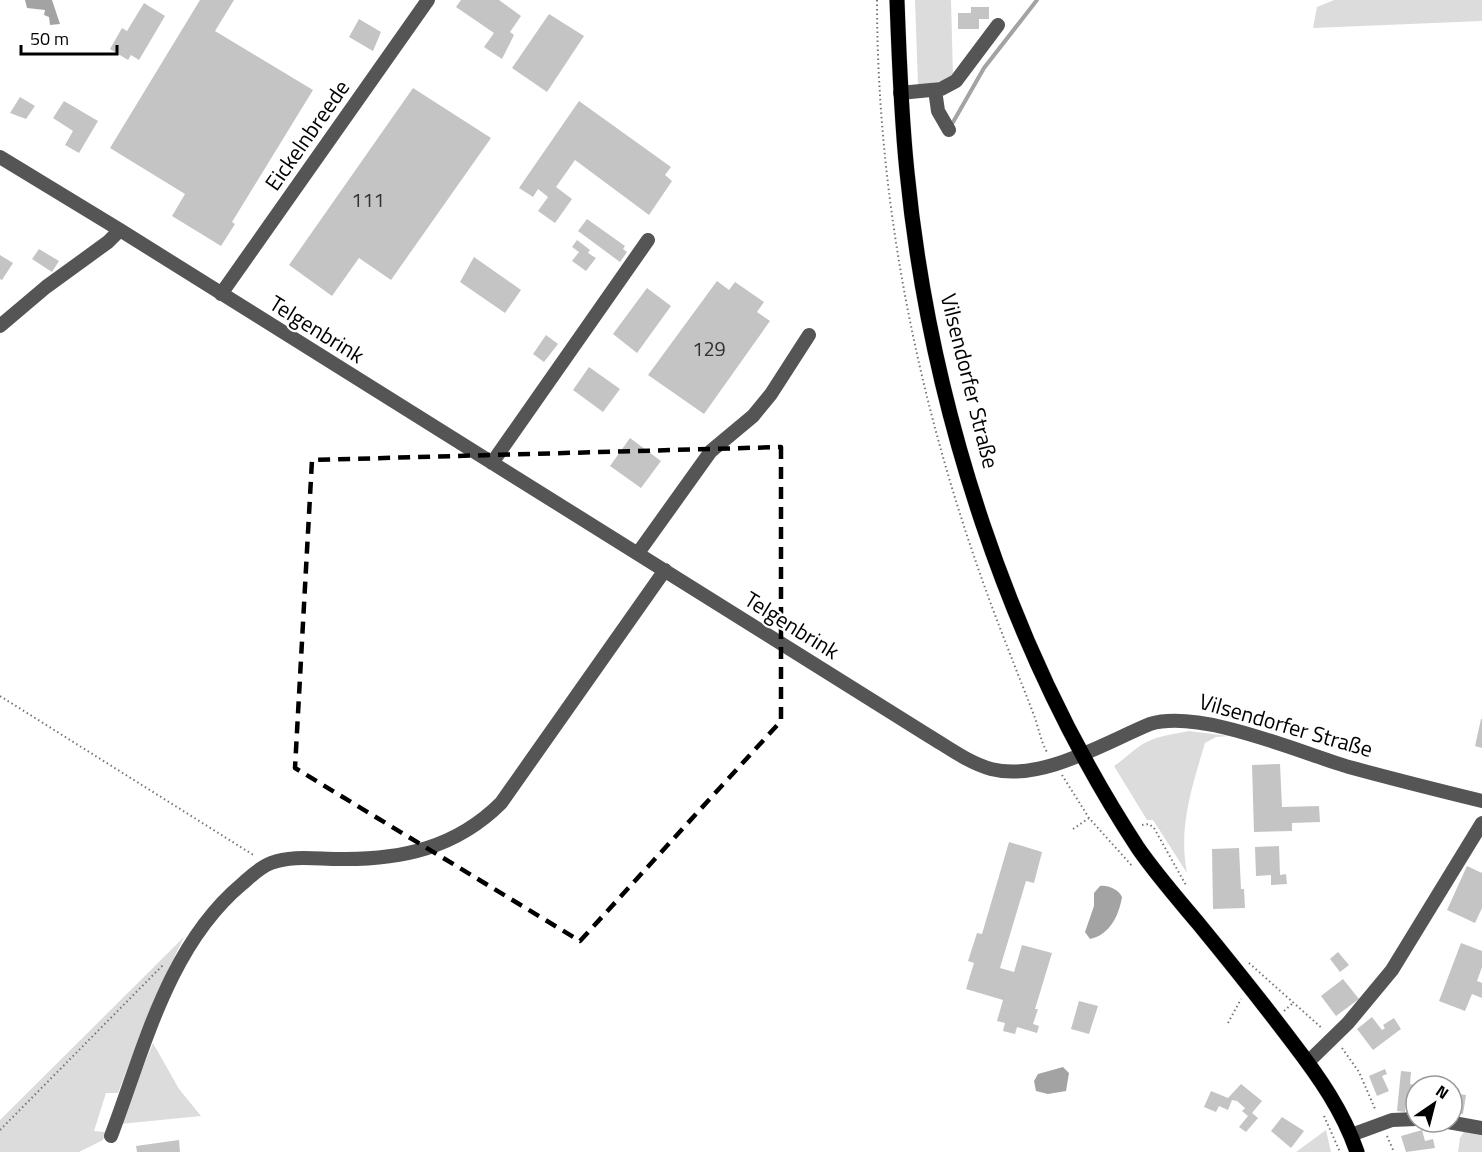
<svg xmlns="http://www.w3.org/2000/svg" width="1482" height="1152" font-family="'Titillium Web',sans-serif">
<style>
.green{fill:#dcdcdc}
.water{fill:#a3a3a3}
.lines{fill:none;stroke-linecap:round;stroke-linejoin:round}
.stream{stroke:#a3a3a3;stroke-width:4}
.building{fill:#c4c4c4}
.major-casing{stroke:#dbdbdb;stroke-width:16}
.path{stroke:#777;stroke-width:2;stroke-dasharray:1.5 3;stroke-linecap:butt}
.minor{stroke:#555;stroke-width:14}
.major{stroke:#000;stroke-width:15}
.marked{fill:none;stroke:#000;stroke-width:4.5;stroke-dasharray:12 8;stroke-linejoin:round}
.labels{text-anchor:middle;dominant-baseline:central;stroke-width:4.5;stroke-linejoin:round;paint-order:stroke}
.number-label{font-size:20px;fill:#313131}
.street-label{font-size:22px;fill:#000;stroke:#fff}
</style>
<rect width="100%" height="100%" fill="#fff"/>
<!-- green -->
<path class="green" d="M915,0H951L953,77L949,80L918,85Z
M1334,0H1482V21L1313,28L1317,7Z
M1189,731L1229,736L1216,737L1205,743C1192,787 1178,827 1187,873L1153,820H1147L1114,766C1123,760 1129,754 1137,748C1150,737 1173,734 1189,731Z
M184,937L155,997L118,1093H106L94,1131L105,1132L103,1140L79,1152H0V1120Z
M153,1043L179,1089L201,1116L120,1124Z
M1326,1130L1331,1152H1296Z
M1465,1130L1482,1133V1152H1458L1460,1138Z"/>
<!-- water -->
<path class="water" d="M25,0H52L60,24L50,25L49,17L44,15L45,10L27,8Z
M1100,886C1108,885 1118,889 1122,897C1119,915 1110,935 1090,939L1085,932L1094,906V893Z
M1063,1067L1069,1073L1066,1091L1048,1094L1036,1091L1034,1081L1038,1074Z"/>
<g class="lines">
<!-- stream -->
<path class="stream" d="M952,124L984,68L1037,0"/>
</g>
<!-- building -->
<path class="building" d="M200,0H234L215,31L313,90L232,222L235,224L221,246L172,216L185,194L110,148Z
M461,0H499L521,16L510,32L514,35L502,59L484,47L494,33L456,7Z
M144,3L165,16L139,60L131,55L128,60L110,49L122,28L127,31Z
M971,7H989V19H979V29H958V13H971Z
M549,14L584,36L547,92L512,68Z
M359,19L381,32L373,51L349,37Z
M413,88L491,138L391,280L359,258L332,296L289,265Z
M20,97L35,106L26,119L10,113Z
M64,101L98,121L79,153L65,145L73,131L53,118Z
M579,101L671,167L665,175L672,181L649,215L575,160L556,187L572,199L555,223L538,211L548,197L538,189L533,197L519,188Z
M587,219L625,246L623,249L627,252L620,262L578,231Z
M577,240L590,250L588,253L596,258L586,271L572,261L579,252L572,247Z
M39,249L59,261L52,272L32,259Z
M0,255L13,263L2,280L0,279Z
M474,257L521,290L505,313L460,282Z
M717,281L729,290L735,282L764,302L757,312L770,321L704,414L648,375Z
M647,288L671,306L637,353L613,334Z
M546,335L558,344L544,362L533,354Z
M589,367L620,389L603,412L573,390Z
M630,438L661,461L641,488L610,466Z
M1481,719H1482V748L1475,746Z
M1280,764L1282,807L1319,806L1320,822L1292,823V831L1254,832L1252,765Z
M1009,842L1042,852L1034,883L1026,881L1000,968L1014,972L1022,945L1052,953L1035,1009H1038L1033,1024L1039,1026L1037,1033L1017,1027L1015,1034L1003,1031L1005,1023L997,1021L1003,1000L966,989L974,963L968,961L977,933L982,934Z
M1279,846L1280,875L1286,874L1287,884L1271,885V875L1256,876L1255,847Z
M1239,848L1241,889H1244L1245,908L1213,909L1212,849Z
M1467,866L1482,873V908L1475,923L1447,910Z
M1461,943L1482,951V967L1477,981L1482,983V998L1472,994L1465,1011L1439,1001Z
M1338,952L1349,965L1340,972L1330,959Z
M1343,979L1359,999L1336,1016L1321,996Z
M1079,1001L1098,1006L1089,1034L1071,1029Z
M1372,1017L1382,1030L1385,1028L1383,1025L1394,1018L1401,1029L1373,1050L1357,1029Z
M1385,1069L1387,1074L1382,1076L1389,1091L1377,1096L1369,1076Z
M1401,1071L1411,1072L1410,1084L1416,1085V1106L1406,1105L1405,1112L1397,1111Z
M1241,1084L1262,1101L1252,1113L1258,1118L1246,1132L1239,1127L1248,1116L1242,1111L1245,1108L1237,1101L1232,1100L1228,1110L1219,1106L1216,1112L1204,1107L1211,1091L1228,1098Z
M1452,1093L1466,1095L1463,1114L1452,1112Z
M1282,1117L1304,1131L1291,1148L1271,1131Z
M1422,1130L1425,1141L1433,1139L1435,1148L1406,1152L1401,1136Z
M179,1140L180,1152H137L136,1146Z"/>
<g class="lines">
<!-- major casing -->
<g class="major-casing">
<path id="major" d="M897,0C899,57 901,115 907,172C930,406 1009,651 1138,848C1156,874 1177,898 1198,923C1230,962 1262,1002 1293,1043C1319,1077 1343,1111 1357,1152"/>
</g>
<!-- path -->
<path class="path" d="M877,0C877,221 926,441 1007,646C1016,670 1026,694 1035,718C1039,730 1041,742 1047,752
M0,696L255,856
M1062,775L1089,818L1133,867
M1142,825L1149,824L1154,828L1187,887
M1073,829L1089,818
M1249,963L1323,1029
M1284,1011L1293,1003
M1228,1023L1241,999
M1342,1048L1359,1072L1376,1111
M1324,1116L1340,1152
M0,1130L163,965
M1387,1136L1394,1152"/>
<!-- minor -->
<path class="minor" d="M935,90L938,111L949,130
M900,93L941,89L956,81L998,25
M0,157L120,230L929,736C949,748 969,763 991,769C1041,782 1104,743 1150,724C1200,709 1296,751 1349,767C1393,779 1437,790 1482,801
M221,294L428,0
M0,326L46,287L108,242L120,230
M492,463L648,240
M638,553L711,451L753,416L771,394L809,335
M1308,1062L1348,1023L1392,970L1482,823
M1448,1122L1482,1128
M1351,1135L1392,1120L1416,1119
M111,1136C144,1049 168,946 242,884C250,877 260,867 271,863C292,855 316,859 339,859C401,860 456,848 501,803L665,570"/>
<!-- major -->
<use href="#major" class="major"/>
</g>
<!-- marked area -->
<path class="marked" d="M781,447V721L580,941L295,768L312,460Z"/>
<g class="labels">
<!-- number labels -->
<g class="number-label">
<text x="368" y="199">111</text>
<text x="709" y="348">129</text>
</g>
<!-- street labels -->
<g class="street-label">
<text transform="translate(307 135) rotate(-55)">Eickelnbreede</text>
<text transform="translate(317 329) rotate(32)">Telgenbrink</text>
<text transform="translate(970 381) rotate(76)">Vilsendorfer Straße</text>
<text transform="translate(792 625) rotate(32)">Telgenbrink</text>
<text transform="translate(1286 725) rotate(16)">Vilsendorfer Straße</text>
</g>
</g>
<!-- north arrow -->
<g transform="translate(1434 1104) rotate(35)"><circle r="28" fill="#ffffff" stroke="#999999" stroke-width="1.5"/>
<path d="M0-4.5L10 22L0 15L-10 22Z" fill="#000000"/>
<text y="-9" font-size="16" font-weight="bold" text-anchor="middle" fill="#000000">N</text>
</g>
<!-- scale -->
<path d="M21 45v9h96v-9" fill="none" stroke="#000000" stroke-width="3"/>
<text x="30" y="45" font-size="18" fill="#000000" stroke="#ffffff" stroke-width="4.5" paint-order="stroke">50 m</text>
</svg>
